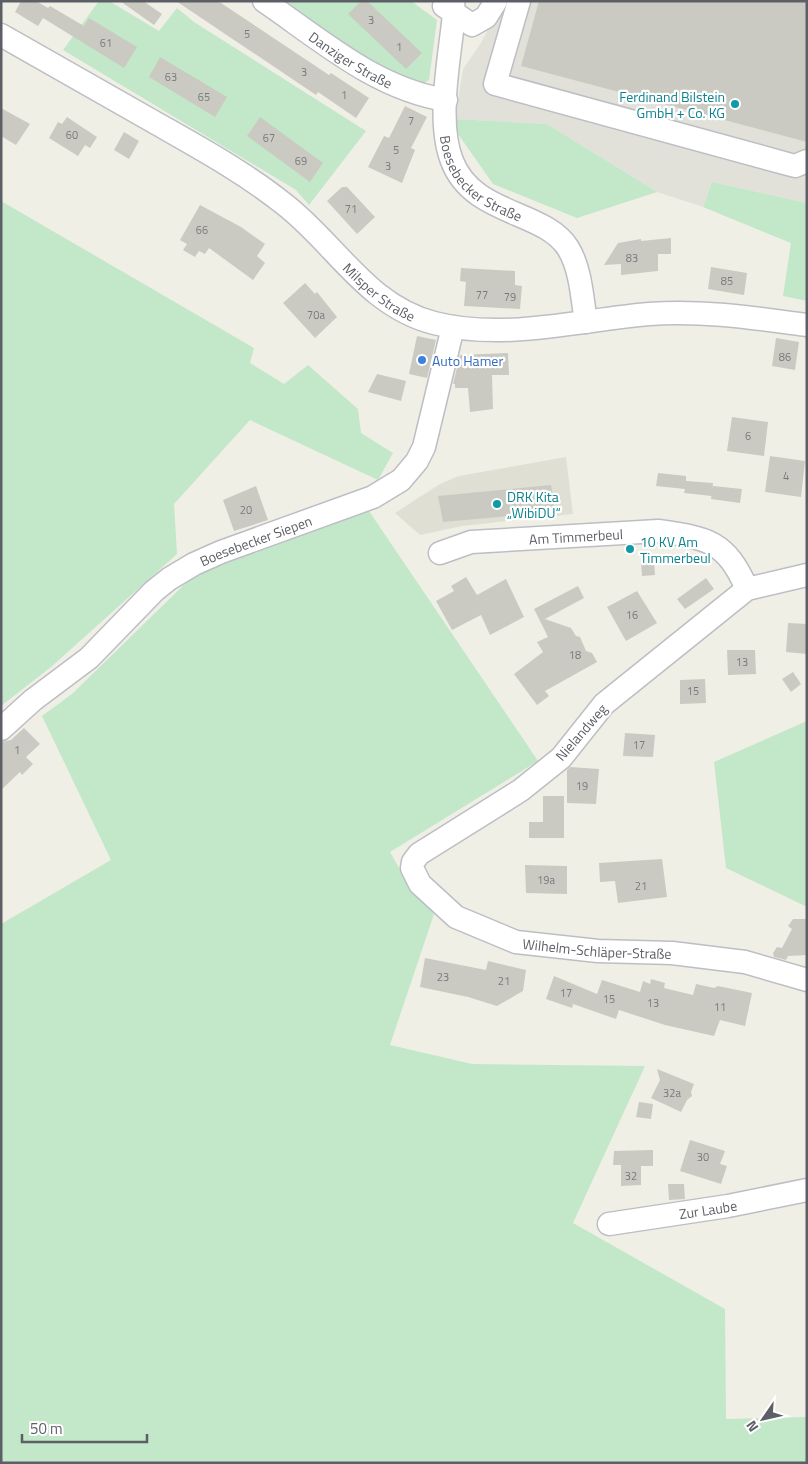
<svg xmlns="http://www.w3.org/2000/svg" width="808" height="1464" font-family="'Titillium Web',sans-serif">
<style>
.industrial{fill:#e1e1da}
.education{fill:#e0dfd4}
.green{fill:#c2e7c9}
.building{fill:#cbcac2}
.lines{fill:none;stroke-linecap:round;stroke-linejoin:round}
.minor-casing{stroke:#bdbec4;stroke-width:25}
.minor{stroke:#fff;stroke-width:22}
.culture-dot{fill:#0f9aa8;stroke:#fff;stroke-width:2}
.shop-dot{fill:#3f7fe0;stroke:#fff;stroke-width:2}
.labels{text-anchor:middle;dominant-baseline:central;stroke-width:4.5;stroke-linejoin:round;paint-order:stroke}
.number-label{font-size:11px;fill:#787a7d}
.street-label{font-size:14px;fill:#5d5f66;stroke:#fff}
.culture-label{font-size:14px;fill:#0d838f;stroke:#fff;text-anchor:start}
.shop-label{font-size:14px;fill:#366cbe;stroke:#fff;text-anchor:start}
</style>
<rect width="100%" height="100%" fill="#f0efe6"/>
<!-- industrial -->
<path class="industrial" d="M503,1H807V203L712,182L703,207L657,192L547,124L455,119L463,69L481,43Z"/>
<!-- education -->
<path class="education" d="M566,457L573,514L462,526L420,535L395,513L440,484L459,476Z"/>
<!-- green -->
<path class="green" d="M99,1H109L159,31L177,8L194,22L366,131L309,205L296,190L63,50Z
M286,1H411L437,20L429,80L421,85L369,62Z
M455,119L547,124L657,192L577,218L493,184L458,134Z
M712,182L807,203V301L783,296L791,243L703,207Z
M1,201L254,348L250,363L284,384L308,365L358,409L361,433L393,453L378,480L250,420L174,504L177,554L51,667L1,706Z
M369,511L538,761L390,852L406,880L434,914L390,1045L472,1064L645,1066L573,1223L725,1309L726,1419L807,1417V1463H1V924L111,860L42,716L72,694L194,575Z
M807,721V907L726,868L714,762Z"/>
<!-- building -->
<path class="building" d="M21,1H36L48,8L50,6L84,26L89,18L137,47L124,68L43,18L38,26L15,12Z
M120,1H143L162,14L154,25Z
M176,1H218L329,75L331,73L369,98L356,118L318,92L316,95Z
M361,1H367L422,53L406,69L348,14Z
M539,1H807V142L521,66Z
M160,57L227,97L215,117L149,77Z
M405,106L427,117L411,148L415,150L402,183L368,167L384,136L389,138Z
M1,108L30,124L16,145L1,136Z
M67,117L97,137L90,148L85,145L78,156L49,138L58,122L62,124Z
M260,117L323,163L310,182L247,136Z
M124,132L139,141L129,159L114,150Z
M342,187H347L375,217L357,234L327,201Z
M200,205L241,227L265,244L257,256L265,263L253,280L209,248L205,254L199,251L195,257L183,250L187,244L180,240Z
M671,238V254H658V271L621,275V264L604,265L618,243L641,239V241Z
M711,267L747,273L744,295L708,289Z
M461,268L515,271V285L522,286L520,309L464,306L466,282L460,281Z
M305,283L315,294L317,292L337,317L315,338L283,303Z
M417,336L436,340L427,378L409,374Z
M776,338L799,342L795,370L772,366Z
M508,353L509,375H492L493,409L470,412L468,388H455V384H453L460,355Z
M377,374L406,381L401,401L368,392Z
M732,417L768,422L764,456L727,451Z
M770,456L805,461L801,497L765,492Z
M658,473L686,476V481L713,483L712,496L684,493L685,489L656,486Z
M551,485L555,512L443,522L438,496Z
M256,486L268,520L234,531L223,500Z
M713,486L742,489L740,503L711,499Z
M654,561L655,575L642,576L641,562Z
M466,577L477,595L506,579L524,617L490,635L481,615L452,630L436,601L454,591L451,586Z
M706,578L714,589L685,609L677,599Z
M578,586L584,598L545,619L571,628L576,636L580,637L586,651L592,653L597,662L545,691L549,696L537,705L514,674L543,652L537,642L548,637L534,609Z
M637,591L657,623L626,641L607,607Z
M788,623L807,624V654L786,652Z
M727,650H755L756,674L728,675Z
M793,672L801,684L791,692L782,679Z
M705,679L706,703L680,704V680Z
M24,728L40,744L26,757L33,764L22,775L20,772L1,790V742L11,740Z
M625,733L655,735L653,757L623,756Z
M570,767L599,769L596,804L567,803V770Z
M543,796H564V838H529V822H543Z
M662,859L667,897L618,903L615,881L600,882L599,863Z
M525,865L567,866V894L526,893Z
M793,919H807V955L788,956L786,960L774,957L773,953L777,947L782,948L792,929L788,926Z
M425,958L486,970L488,961L526,970L523,991L497,1006L468,997L420,987Z
M554,976L597,994L602,980L640,992L643,981L650,984L651,979L665,983L664,988L693,995L696,984L714,988L718,986L752,993L745,1026L720,1020L714,1036L665,1025L619,1010L616,1019L573,1004L572,1008L546,999Z
M657,1069L694,1084L691,1092L692,1096L687,1100L681,1112L651,1098L660,1080Z
M639,1102L653,1104L651,1119L636,1117Z
M690,1140L725,1151L720,1164L727,1166L721,1184L680,1171Z
M653,1150V1166H641V1185L621,1186V1165H613L614,1151Z
M668,1184H684L685,1199L669,1200Z"/>
<g class="lines">
<!-- minor casing -->
<g class="minor-casing">
<g id="minor">
<path id="s1" d="M264,1C321,40 376,89 446,100"/>
<path id="s2" d="M453,1L454,14C450,56 436,121 452,161C473,216 544,210 568,248C581,269 582,298 586,322"/>
<path d="M519,1L495,84L795,166L807,161"/>
<path d="M444,6L472,25L486,17L496,1"/>
<path id="s3" d="M1,35C52,64 103,93 154,122C198,147 244,172 284,204C335,243 367,306 434,323C504,341 579,320 649,314C703,310 754,318 807,325"/>
<path id="s4" d="M440,553L471,542L658,531C708,538 726,541 747,589"/>
<path id="s5" d="M807,575L747,589L604,704L561,758L521,790L419,854L413,862L412,868L420,884L456,917L516,942L598,951L672,953L745,962L807,980"/>
<path id="s6" d="M1,729L33,700L89,658L154,591L169,579L194,564L221,552L373,497L401,480L417,461L424,447L453,327"/>
<path id="s7" d="M609,1224L728,1206L807,1190"/>
</g>
</g>
<!-- minor -->
<use href="#minor" class="minor"/>
</g>
<!-- markers -->
<g class="culture-dot">
<circle cx="735" cy="104" r="5"/>
<circle cx="497" cy="504" r="5"/>
<circle cx="630" cy="549" r="5"/>
</g>
<circle class="shop-dot" cx="422" cy="360" r="5"/>
<g class="labels">
<!-- number labels -->
<g class="number-label">
<text x="371" y="20">3</text>
<text x="247" y="34">5</text>
<text x="106" y="43">61</text>
<text x="399" y="47">1</text>
<text x="304" y="72">3</text>
<text x="171" y="77">63</text>
<text x="344" y="95">1</text>
<text x="204" y="97">65</text>
<text x="411" y="121">7</text>
<text x="72" y="135">60</text>
<text x="269" y="138">67</text>
<text x="396" y="150">5</text>
<text x="301" y="161">69</text>
<text x="388" y="166">3</text>
<text x="351" y="209">71</text>
<text x="202" y="230">66</text>
<text x="632" y="258">83</text>
<text x="727" y="281">85</text>
<text x="482" y="295">77</text>
<text x="510" y="297">79</text>
<text x="316" y="315">70a</text>
<text x="785" y="357">86</text>
<text x="748" y="436">6</text>
<text x="786" y="476">4</text>
<text x="246" y="510">20</text>
<text x="632" y="615">16</text>
<text x="575" y="655">18</text>
<text x="742" y="662">13</text>
<text x="693" y="691">15</text>
<text x="639" y="745">17</text>
<text x="17" y="750">1</text>
<text x="582" y="786">19</text>
<text x="546" y="880">19a</text>
<text x="641" y="886">21</text>
<text x="443" y="977">23</text>
<text x="504" y="981">21</text>
<text x="566" y="993">17</text>
<text x="609" y="999">15</text>
<text x="653" y="1003">13</text>
<text x="720" y="1007">11</text>
<text x="672" y="1093">32a</text>
<text x="703" y="1157">30</text>
<text x="631" y="1176">32</text>
</g>
<!-- street labels -->
<g class="street-label">
<text stroke="none"><textPath href="#s1" startOffset="105">Danziger Straße</textPath></text>
<text stroke="none"><textPath href="#s2" startOffset="194">Boesebecker Straße</textPath></text>
<text stroke="none"><textPath href="#s3" startOffset="460">Milsper Straße</textPath></text>
<text stroke="none"><textPath href="#s4" startOffset="138">Am Timmerbeul</textPath></text>
<text stroke="none"><textPath href="#s6" startOffset="321">Boesebecker Siepen</textPath></text>
<text transform="translate(581 732) rotate(-49)">Nielandweg</text>
<text stroke="none"><textPath href="#s5" startOffset="715">Wilhelm-Schläper-Straße</textPath></text>
<text stroke="none"><textPath href="#s7" startOffset="100">Zur Laube</textPath></text>
</g>
<!-- culture labels -->
<g class="culture-label">
<text x="725" y="96" text-anchor="end">Ferdinand Bilstein<tspan x="725" dy="16">GmbH + Co. KG</tspan></text>
<text x="507" y="496">DRK Kita<tspan x="507" dy="16">„WibiDU“</tspan></text>
<text x="640" y="541">10 KV Am<tspan x="640" dy="16">Timmerbeul</tspan></text>
</g>
<!-- shop labels -->
<g class="shop-label">
<text x="432" y="360">Auto Hamer</text>
</g>
</g>
<!-- border -->
<rect width="808" height="1464" fill="none" stroke="#5d5f66" stroke-width="5"/>
<!-- north arrow -->
<g transform="translate(763 1419) rotate(236)" stroke="#ffffff" stroke-width="4" paint-order="stroke">
<path d="M0-4L9 19L0 12L-9 19Z" fill="#5d5f66"/>
<text y="-8" font-size="14" font-weight="bold" text-anchor="middle" fill="#5d5f66">N</text>
</g>
<!-- scale -->
<path d="M22 1434v8h125v-8" fill="none" stroke="#5d5f66" stroke-width="2.5"/>
<text x="30" y="1434" font-size="15" fill="#5d5f66" stroke="#ffffff" stroke-width="4" paint-order="stroke">50 m</text>
</svg>
